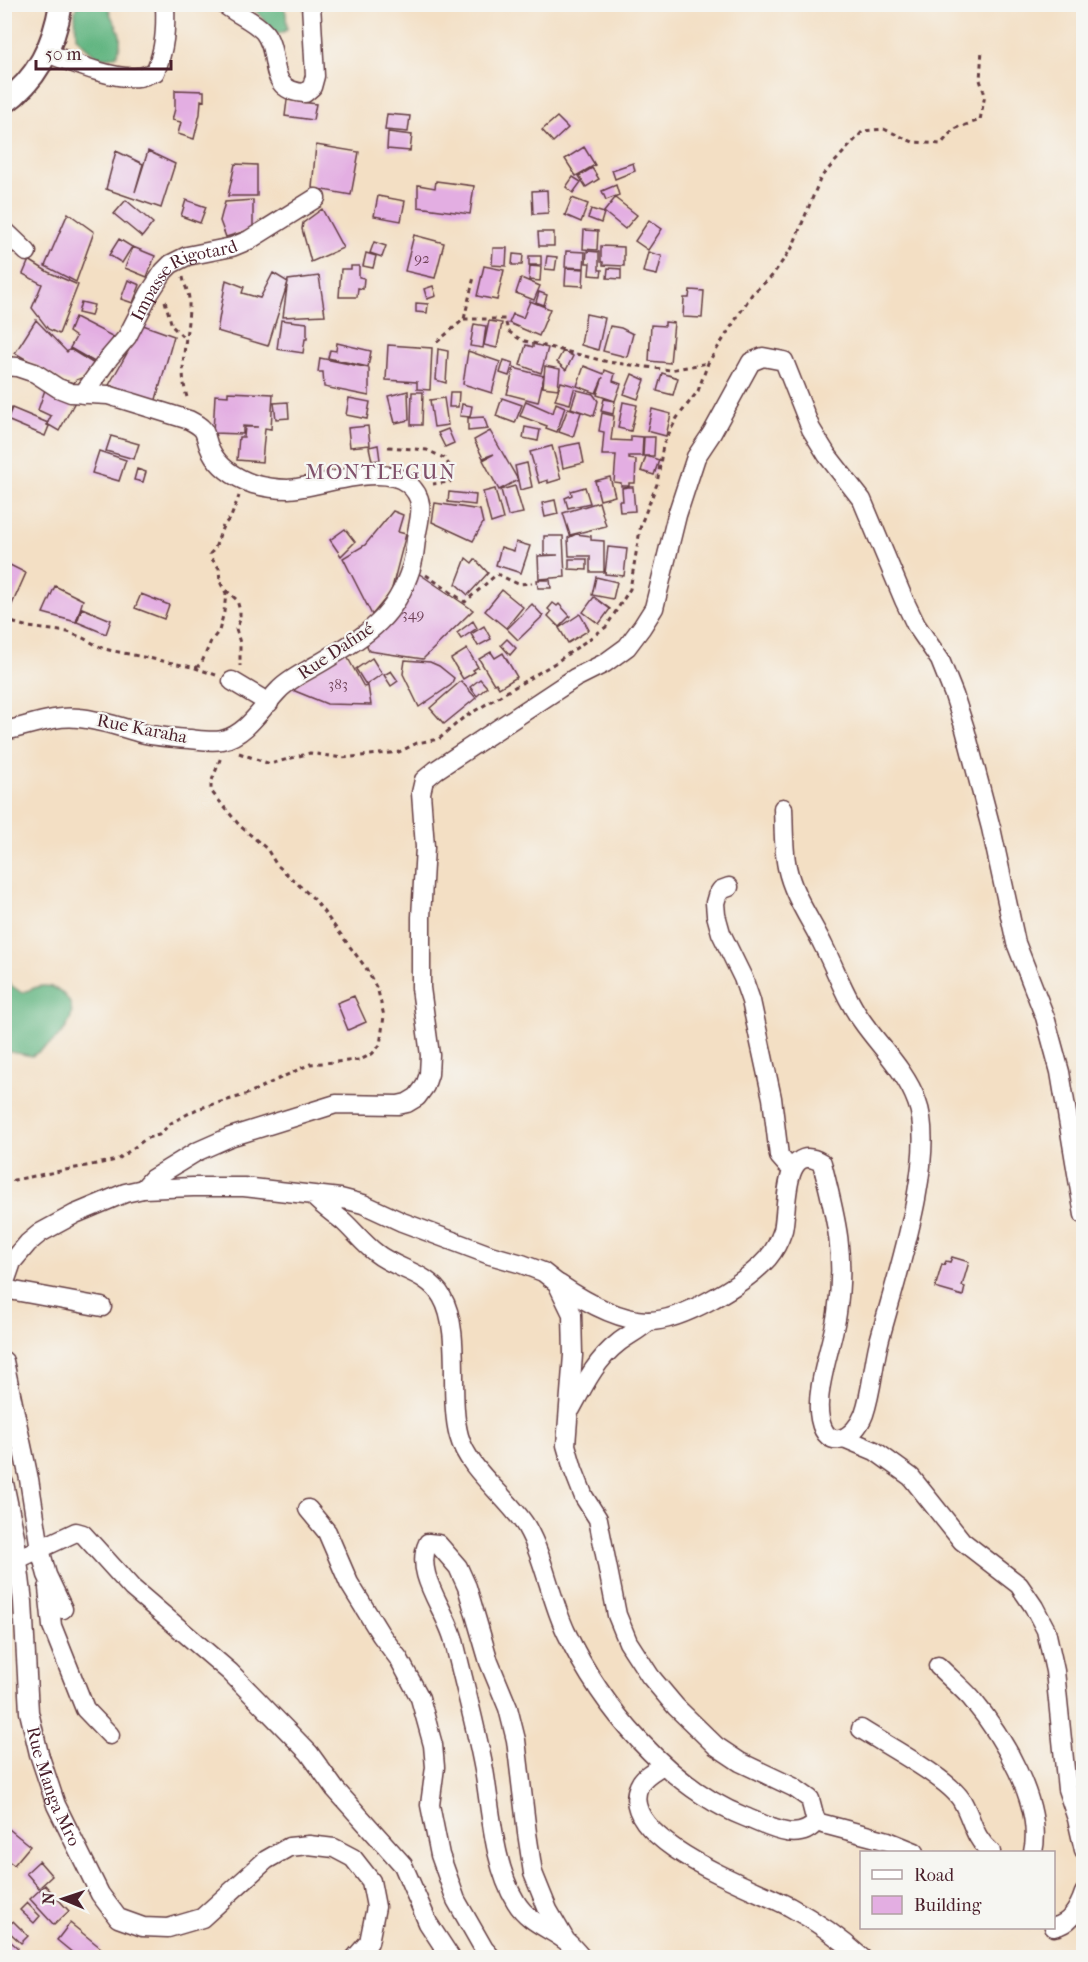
<svg xmlns="http://www.w3.org/2000/svg" width="1088" height="1962" font-family="'IM FELL French Canon',serif">
<style>
.forest{fill:#62b581;stroke:#566a56;stroke-width:1.5}
.building{fill:#e3aee2}
.lines{fill:none;stroke-linecap:round;stroke-linejoin:round}
.minor-casing{stroke:#633c42;stroke-width:21}
.major-casing{stroke:#633c42;stroke-width:26}
.path{stroke:#633c42;stroke-width:3;stroke-dasharray:4.5 4.5;stroke-linecap:butt}
.minor{stroke:#fff;stroke-width:18}
.major{stroke:#fff;stroke-width:22}
.labels{text-anchor:middle;dominant-baseline:central;stroke-width:4.5;stroke-linejoin:round;paint-order:stroke}
.number-label{font-size:15px;fill:#704359}
.street-label{font-size:18px;fill:#4a1f2b;stroke:#f6f6f2}
.quarter-label{font-size:21px;letter-spacing:1.5px;fill:#80516b;stroke:#f6f6f2}
</style>
<rect width="100%" height="100%" fill="#f6f6f2"/>
<filter id="ink" filterUnits="userSpaceOnUse"><feTurbulence type="fractalNoise" baseFrequency=".0167" numOctaves="2"/><feDisplacementMap in="SourceGraphic" scale="12" xChannelSelector="R" yChannelSelector="G"/><feConvolveMatrix kernelMatrix="1 2 1 2 8 2 1 2 1" color-interpolation-filters="sRGB"/></filter>
<filter id="wash" filterUnits="userSpaceOnUse"><feTurbulence type="fractalNoise" baseFrequency=".008" numOctaves="4" result="noise"/><feDisplacementMap in="SourceGraphic" scale="24" xChannelSelector="R" yChannelSelector="G"/><feGaussianBlur stdDeviation="1.35" result="paint"/><feColorMatrix in="noise" values="0 0 0 0 0 0 0 0 0 0 0 0 0 0 0 0 0 1.4 0 .05"/><feComposite in="paint" operator="in"/></filter>
<g filter="url(#wash)">
<rect width="100%" height="100%" fill="#f3dfc4"/>
<!-- forest -->
<path class="forest" d="M77,5H109C108,24 128,26 117,55C99,64 88,49 76,37L75,11Z
M251,5H283L286,13L287,30L279,34L272,30Z
M5,981L22,993C29,990 36,986 44,986C59,986 75,1001 71,1017C66,1035 46,1047 32,1056L5,1051Z"/>
<g id="blocks">
<!-- building -->
<path class="building" d="M175,90L204,91V101L201,100L200,114L194,139L178,134L181,122L172,120L175,109Z
M287,100L316,104L313,120L285,116Z
M387,114L410,116L408,132L385,130Z
M557,117L568,128L553,142L542,130Z
M388,132L412,135L410,151L387,149Z
M316,145L359,152L351,195L312,188Z
M584,147L595,165L576,176L565,159Z
M116,151L143,164L135,192L148,151L175,164L161,208L106,189Z
M633,163L635,171L615,179L612,170Z
M235,164L257,165V196H228Z
M592,168L599,179L586,187L579,176Z
M573,177L581,182L573,193L566,187Z
M436,181L474,186L470,214L418,207V185L435,188Z
M616,185L619,195L606,200L602,191Z
M547,190L548,213L533,214L532,191Z
M378,196L405,201L401,221L374,216Z
M572,198L588,204L581,222L565,215Z
M615,198L637,215L625,229L604,212Z
M126,200L153,223L142,237L114,214Z
M186,200L206,207L200,223L181,216Z
M253,200V229L226,237L220,221L225,202Z
M322,209L343,248L311,262L302,229L303,223Z
M591,209L604,213L601,223L588,218Z
M68,213L94,232L76,282L45,266Z
M649,220L662,229L648,250L635,241Z
M584,230L598,231L597,250L583,249Z
M538,232H554V246H539Z
M414,235L444,243L435,278L405,271Z
M119,239L132,247L122,263L109,255Z
M374,242L386,246L382,257L370,253Z
M601,246L624,247V266L603,265V262H601Z
M133,247L155,256L147,277L125,268Z
M493,248H507L506,266L492,265Z
M566,251L585,252L584,268L565,267Z
M587,251L599,252V270H602L601,276L589,275L590,263H586Z
M648,252L662,256L657,275L643,272Z
M366,253L376,256L373,268L363,266Z
M513,254L523,255L522,265H512Z
M529,256H541V265H529Z
M547,256L557,257L555,270L545,269Z
M29,260L48,272L78,285L59,334L48,329L32,308L42,284L23,274Z
M351,266H359V277L364,278L363,289L358,288L357,297H339L341,269H351Z
M484,266L504,270L497,300L477,296Z
M530,266L541,267L540,281L529,280Z
M566,268L584,269L583,286L565,285Z
M608,268L621,269V279L607,278Z
M273,273L288,282L268,346L217,331L226,280L244,287L242,293L260,298Z
M319,276L325,315L283,317L288,280Z
M521,278L540,286L534,300L516,293Z
M128,280L140,285L133,303L121,299Z
M433,286L436,296L427,299L424,289Z
M690,290L704,291L702,318L683,317L684,298H689Z
M539,292L547,295L544,305L536,302Z
M530,301L550,309L539,336L509,323L513,314L523,318Z
M81,302L94,305L91,316L78,313Z
M416,303L428,304L427,313L416,312Z
M586,314L605,318L598,350L581,345Z
M75,317L114,337L98,364L70,348L76,337L69,332Z
M36,320L67,352L70,349L96,365L84,377L76,380L74,383L60,379L15,353Z
M281,320L307,323V339H305L303,353L277,349Z
M489,321L502,323L497,348L484,345Z
M665,322L674,323L670,363L649,361L651,325L665,326Z
M474,324L486,326L483,348L470,346Z
M143,325L174,336L155,403L109,385Z
M610,326L621,328L633,334L627,357L603,351Z
M337,343L371,351L368,367L328,358L330,350L336,351Z
M533,344L548,348L541,373L520,365L526,345L533,347Z
M388,345L432,348L430,390L417,389V382L386,380Z
M438,349L448,351L446,383L436,380Z
M468,351L500,362L492,393L463,384Z
M563,351L573,356L566,370L557,362Z
M320,358L369,368V396L324,387L323,372H318Z
M504,360L513,363L509,376L500,373Z
M545,366L560,369L558,389L543,387Z
M584,366L604,374L605,370L615,374L613,381L621,384L615,401L597,395L603,377L596,393L577,386Z
M514,368L544,376L538,402L507,394Z
M662,373L678,378L673,395L657,391Z
M632,374L645,380L638,399L624,394Z
M561,382L575,386L570,404L555,400Z
M47,384L77,398L59,431L47,424L51,416L38,410Z
M577,390L593,394L598,401L594,416L571,408Z
M408,391L409,420L395,423L388,396Z
M228,392L273,394L271,429L265,428L262,462L237,460L239,437H244L245,427H258L243,426V434L213,433L215,395L228,396Z
M412,392H423L422,425H411Z
M450,392H459L458,407H449Z
M349,398L370,402L367,419L346,415Z
M444,398L448,425L434,427L430,400Z
M502,398L522,405L515,423L496,416Z
M604,399L615,401L613,414L601,411Z
M526,401L553,413L556,403L565,407L557,432L546,428L547,426L520,416Z
M288,402L289,418L276,419L274,403Z
M623,402L637,405L631,431L618,428Z
M462,404L472,406L470,417L460,416Z
M12,408L48,423L47,425L49,426L45,436L7,420Z
M568,408L581,412L573,437L559,432Z
M652,409L671,414L666,436L647,431Z
M602,413L614,416L611,440L631,441V436L643,437L642,456H629V459L636,460L635,483H629V486H621V483L614,482L616,455H602L604,432L599,431Z
M484,417L488,429L468,431V418Z
M368,426L370,445L350,447L348,428Z
M525,427L540,430L538,441L523,438Z
M448,429L454,443L445,447L438,433Z
M490,431L518,480L499,490L483,460L494,454L483,458L474,440Z
M111,436L139,444L134,459L106,451Z
M644,437H655L654,456H643Z
M580,443L584,463L563,468L559,447Z
M378,445L380,460L372,461L369,447Z
M552,446L561,479L548,483V480L539,483L530,452Z
M99,451L126,460L119,481L92,473Z
M646,456L659,460L654,475L641,471Z
M527,463L532,487L520,490L515,466Z
M137,469L146,472L143,482L134,480Z
M610,477L615,496L600,500L595,481Z
M515,486L523,513L508,516L501,490Z
M585,487L590,503L568,508L565,498L572,495L571,491Z
M628,487H633L635,511L620,512L619,501H623L622,488Z
M495,489L503,519L491,523L483,492Z
M449,492L476,495L475,505L448,502Z
M555,500L558,514L545,517L542,503Z
M599,502L606,526L570,535L563,513Z
M435,503L480,510L483,523L473,541L432,522Z
M393,511L403,515L398,532L406,534L391,592L372,615L343,558L365,545Z
M345,529L355,542L341,556L330,540Z
M576,534L591,536V540L604,541V572H590V556H569L568,538Z
M544,536H563L565,577L539,579L538,556L558,555H544Z
M516,542L530,546L521,573L496,565L501,547L514,551Z
M608,547L627,549L624,576L605,574Z
M466,558L472,563L475,559L488,573L468,595L456,584Z
M569,559H587V570L569,569Z
M4,562L26,573L10,609L4,606Z
M418,573L473,610L423,659L369,651L365,640Z
M596,577L617,582L613,599L592,595Z
M537,580H550L551,588H538Z
M55,586L83,600L76,622L43,613Z
M502,590L523,607L506,628L485,611Z
M141,594L169,605L164,619L135,608Z
M594,597L610,609L599,624L583,612Z
M553,603L557,606L559,604L570,616L559,627L548,616L551,612L548,609Z
M532,604L543,616L518,640L507,629Z
M82,608L111,620L106,634L77,622Z
M580,614L589,630L568,643L559,628Z
M473,621L477,628L461,639L457,633Z
M484,626L491,639L478,646L471,634Z
M507,639L516,648L510,655L501,645Z
M467,649L478,667L473,670L475,672L463,679L451,659Z
M344,651L364,687L368,686L371,705L327,704L290,689Z
M491,652L495,658L503,653L517,677L499,688L496,683L494,684L479,659Z
M372,658L382,674L366,685L356,669Z
M405,660L430,662L439,666L454,678L451,685L419,707L403,674Z
M391,671L398,681L391,686L384,675Z
M480,679L487,687L477,696L470,687Z
M461,681L476,698L444,724L430,708Z
M354,996L366,1022L348,1030L337,1003Z
M952,1257L969,1262L962,1286L965,1287L963,1296L935,1288L942,1264L944,1265L946,1261L950,1262Z
M9,1829L30,1846L14,1865L4,1858V1834Z
M39,1861L52,1876L39,1888L26,1873Z
M45,1885L69,1911L54,1925L30,1899Z
M27,1903L40,1916L34,1923L20,1910Z
M13,1921L28,1936L21,1943L6,1929Z
M70,1923L101,1948L93,1958H79L57,1940Z
M4,1936L18,1948L10,1957L4,1952Z"/>
</g>
</g>
<g filter="url(#ink)">
<use href="#blocks" fill-opacity="0" stroke="#633c42" stroke-width="1.5"/>
<g class="lines">
<!-- minor casing -->
<g class="minor-casing">
<g id="minor">
<path d="M224,4C236,14 253,20 264,32C282,54 264,91 305,93L312,87L315,76L311,4"/>
<path d="M47,53C71,62 113,80 138,77C143,77 150,73 155,72C165,49 166,29 165,4"/>
<path d="M4,230L27,252"/>
<path d="M4,366L17,367L35,373L58,388L71,393L108,395L189,420C211,431 202,434 211,451C219,467 236,478 253,484C264,487 276,489 288,489C319,487 381,463 407,483C425,497 421,513 417,532C415,544 415,557 411,568C394,621 364,636 320,663C307,671 289,679 279,690C262,707 247,735 222,740C212,742 200,740 190,739C174,738 157,737 141,733C120,727 101,720 79,718C53,715 30,726 4,731"/>
<path id="s1" d="M83,394L109,358L127,337L149,294L164,271L171,264L187,256L232,247L249,240L316,198"/>
<path d="M232,681L269,703"/>
<path d="M729,887L721,890L717,896L715,903L716,915L721,933L743,978L751,1001L772,1098L779,1156L786,1164L793,1168"/>
<path d="M143,1189L152,1179L196,1152L230,1137L336,1104L398,1105L407,1103L417,1097L425,1086L429,1074L430,1055L421,988V917L425,847L421,793L424,780L436,770L575,678L605,663L627,647L642,627L654,608L677,515L696,457L712,433L751,362L763,357L784,361L811,429L827,455L862,500L904,600L916,625L940,660L954,695L965,729L991,828L1016,943L1045,1017L1060,1072L1084,1215"/>
<path d="M559,1284C584,1301 617,1320 647,1321C681,1322 746,1283 768,1258C774,1251 780,1239 783,1230C788,1210 782,1139 822,1163C836,1218 846,1255 837,1313C833,1343 814,1390 820,1419C827,1454 855,1438 864,1414C872,1391 873,1366 879,1342C894,1284 938,1156 917,1102C906,1071 880,1047 862,1021C845,998 837,972 824,947C811,920 793,896 787,867C783,848 784,827 783,808"/>
<path d="M4,1285L12,1262L28,1243L40,1233L75,1214L125,1193L143,1189L193,1187H244L340,1198L363,1204L402,1222L490,1255L522,1264L543,1272L557,1283L572,1314L573,1355L566,1445L573,1469L584,1497L598,1519L617,1615L628,1642L650,1676L676,1707L716,1746L740,1762L793,1787L810,1799L816,1822C798,1845 766,1825 745,1817C668,1787 601,1706 566,1632C550,1598 545,1559 526,1526C507,1496 468,1470 459,1436C448,1396 462,1331 442,1297C428,1272 397,1270 376,1253C364,1244 354,1231 343,1221C332,1212 322,1206 312,1195"/>
<path d="M4,1289L102,1307"/>
<path d="M4,1361L29,1479L40,1549L47,1575L63,1609"/>
<path d="M571,1409C584,1385 596,1360 618,1343C628,1335 638,1331 649,1321"/>
<path d="M844,1438L875,1451L911,1477L962,1541L1019,1585L1034,1607L1046,1630L1055,1671L1067,1789L1077,1819L1084,1850"/>
<path id="s2" d="M4,1483L15,1536L23,1602L29,1712L39,1754L56,1805L100,1894L118,1918L143,1927L168,1928L202,1918L266,1860L289,1847L309,1845L334,1848L353,1858L371,1881L376,1907L369,1942L355,1958"/>
<path d="M308,1509L327,1532L349,1583L381,1635L399,1659L420,1698L433,1745L435,1767L430,1805L440,1855L456,1900L484,1949L492,1958"/>
<path d="M18,1559L76,1532L83,1534L132,1588L230,1672L309,1753L335,1789L403,1865L428,1923L451,1958"/>
<path d="M48,1588L52,1626L85,1709L110,1735"/>
<path d="M938,1666C949,1677 961,1687 971,1698C1002,1735 1044,1804 1033,1852"/>
<path d="M861,1729C884,1744 950,1779 962,1801C973,1820 973,1837 991,1852"/>
<path d="M663,1765C654,1771 643,1776 639,1786C615,1840 756,1889 790,1907C816,1921 840,1938 862,1958"/>
<path d="M816,1822L888,1841L915,1852"/>
<path d="M1054,1927C1070,1924 1079,1908 1084,1893"/>
<path d="M566,1941L548,1910L533,1873L527,1833L516,1740L508,1708L489,1662L467,1587L458,1567L438,1544L428,1543C413,1574 446,1609 454,1641C464,1683 476,1727 484,1770C491,1811 494,1867 516,1902C528,1922 549,1928 566,1941C572,1946 577,1952 582,1958"/>
</g>
</g>
<!-- major casing -->
<g class="major-casing">
<path id="major" d="M4,103C38,79 54,45 61,4"/>
</g>
<!-- path -->
<path class="path" d="M183,277C184,285 189,292 189,300C190,333 176,368 188,400
M165,301L172,326L186,340
M464,319H505L508,331L521,340L608,362L670,370L708,363
M437,342L464,319L474,277
M388,447L427,450L444,458L453,470L450,482L433,484
M426,575L465,602L497,574L518,584L532,583
M226,590L237,600L240,611V620L236,629L240,643V666
M4,620L28,627L68,632L83,638L104,649L192,667L216,675
M196,668L202,662L211,641L219,631L224,612L226,593L220,582L219,568L211,558L210,554L215,548L223,526L231,517L239,496
M239,753L270,764L310,753L342,758L399,752L417,743L439,739L463,718L555,663L606,627L630,589L641,524L657,484L663,445L677,418L698,391L708,363L752,294L771,277L792,248L821,177L863,131L884,129L913,142L941,144L954,129L980,120L985,95L980,80L982,49
M4,1184L14,1180L117,1160L147,1138L159,1135L171,1123L197,1109L245,1095L310,1064L360,1060L372,1054L380,1045L384,1016L378,991L366,968L314,899L276,864L267,849L240,826L211,791V783L221,757"/>
<!-- minor -->
<use href="#minor" class="minor"/>
<!-- major -->
<use href="#major" class="major"/>
</g>
</g>
<g class="labels">
<!-- number labels -->
<g class="number-label">
<text x="422" y="258">92</text>
<text x="413" y="614">349</text>
<text x="338" y="684">383</text>
</g>
<!-- street labels -->
<g class="street-label">
<text stroke="none"><textPath href="#s1" startOffset="159">Impasse Rigotard</textPath></text>
<text transform="translate(336 651) rotate(-34)">Rue Dafiné</text>
<text transform="translate(142 729) rotate(11)">Rue Karaha</text>
<text stroke="none"><textPath href="#s2" startOffset="309">Rue Manga Mro</textPath></text>
</g>
<!-- quarter labels -->
<g class="quarter-label">
<text x="381" y="472">MONTLEGUN</text>
</g>
</g>
<!-- margin -->
<rect width="1088" height="1962" fill="none" stroke="#f6f6f2" stroke-width="24"/>
<!-- legend -->
<rect x="860" y="1851" width="195" height="78" fill="#f6f6f2" stroke="#b1a0a2" stroke-width="1.5"/>
<rect x="872" y="1870" width="30" height="9" fill="#ffffff" stroke="#b1a0a2" stroke-width="1.5"/>
<text x="914" y="1881" font-size="18" fill="#4a1f2b">Road</text>
<rect x="872" y="1896" width="30" height="18" fill="#e3aee2" stroke="#b1a0a2" stroke-width="1.5"/>
<text x="914" y="1911" font-size="18" fill="#4a1f2b">Building</text>
<!-- north arrow -->
<g transform="translate(63 1899) rotate(272)" stroke="#f6f6f2" stroke-width="4.5" paint-order="stroke">
<path d="M0-4.5L10 22L0 15L-10 22Z" fill="#4a1f2b"/>
<text y="-9" font-size="16" font-weight="bold" text-anchor="middle" fill="#4a1f2b">N</text>
</g>
<!-- scale -->
<path d="M36 60v9h135v-9" fill="none" stroke="#4a1f2b" stroke-width="3"/>
<text x="45" y="60" font-size="18" fill="#4a1f2b" stroke="#f6f6f2" stroke-width="4.5" paint-order="stroke">50 m</text>
</svg>
